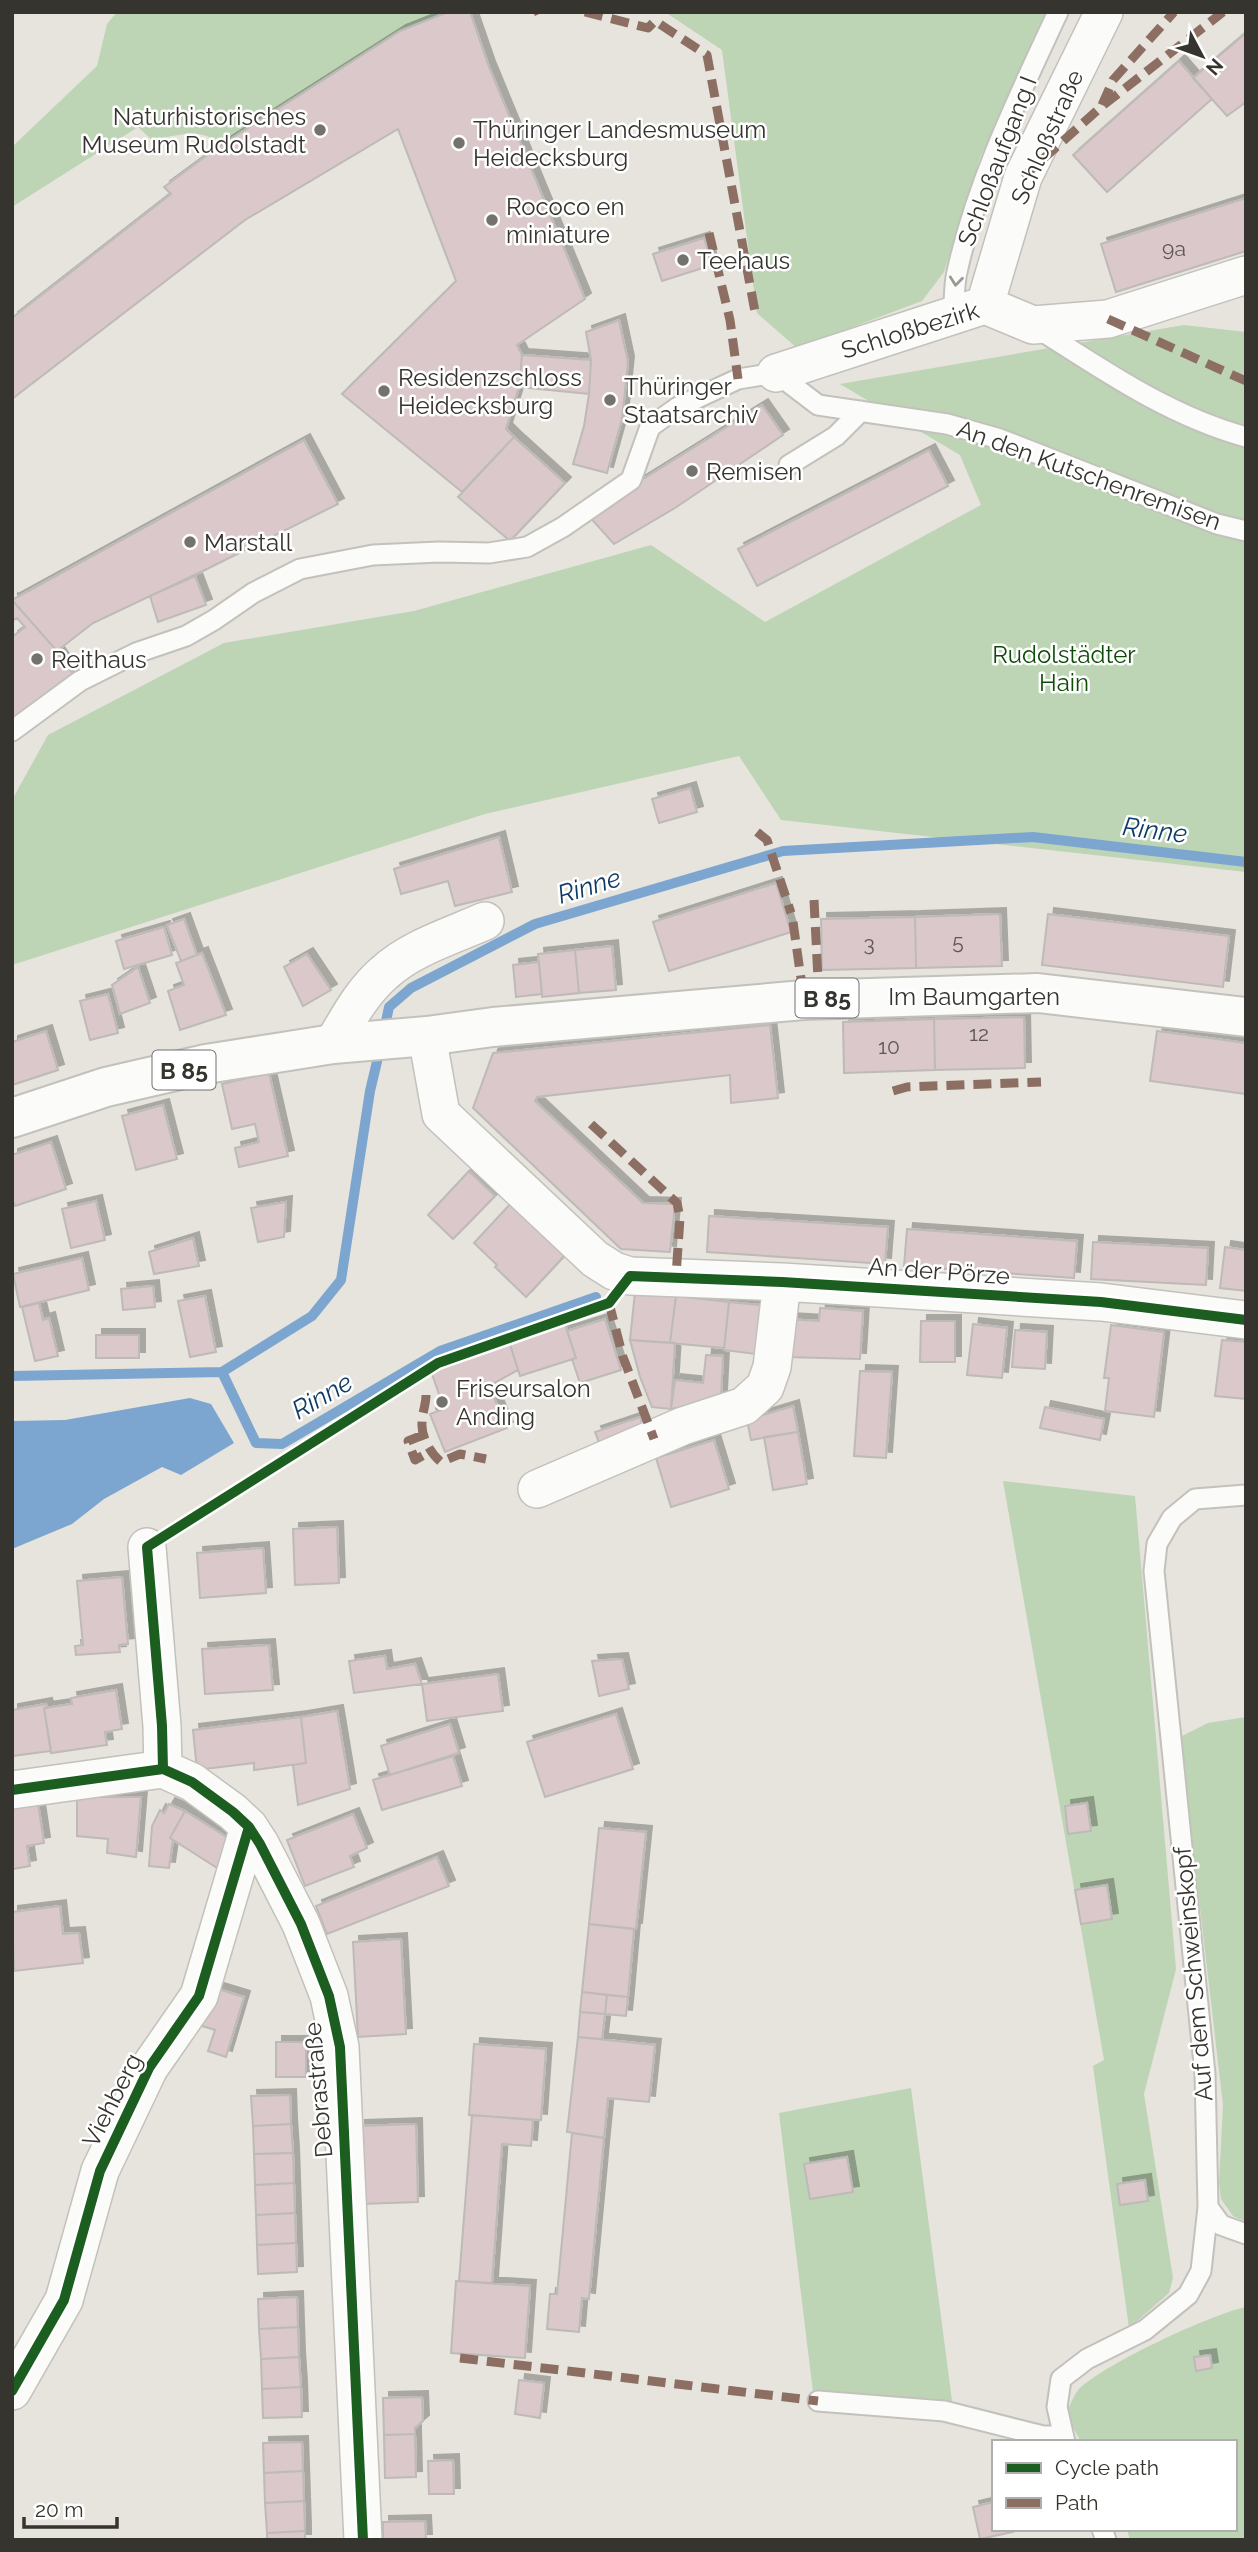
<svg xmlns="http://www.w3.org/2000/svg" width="1258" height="2552" font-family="Raleway,sans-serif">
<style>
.green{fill:#bdd4b5}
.water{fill:#7ca6d0}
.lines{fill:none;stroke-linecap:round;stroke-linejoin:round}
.stream{stroke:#7ca6d0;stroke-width:10}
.building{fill:#dac8ca;stroke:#bdbab7;stroke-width:2;filter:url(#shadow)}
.service-casing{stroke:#c3c1bb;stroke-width:23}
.minor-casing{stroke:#c3c1bb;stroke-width:40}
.primary-casing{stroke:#c3c1bb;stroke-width:42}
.service{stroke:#fbfbfa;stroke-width:19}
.minor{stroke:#fbfbfa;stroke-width:37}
.primary{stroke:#fbfbfa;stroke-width:38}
.quiet{stroke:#8d6e63;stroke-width:9;stroke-dasharray:18 9;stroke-linecap:butt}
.cycleway-casing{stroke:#fff;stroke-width:15}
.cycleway{stroke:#1b5e20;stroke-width:10}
.oneway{stroke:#989894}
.poi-dot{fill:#73726c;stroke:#fff;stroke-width:2.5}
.labels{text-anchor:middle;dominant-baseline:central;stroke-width:5;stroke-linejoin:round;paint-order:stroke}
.number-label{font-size:21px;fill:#5e5956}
.shield{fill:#fff;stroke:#72716d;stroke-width:2}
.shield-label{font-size:23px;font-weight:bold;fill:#35342f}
.poi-label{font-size:24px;fill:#35342f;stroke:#fff;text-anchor:start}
.street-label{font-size:24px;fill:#35342f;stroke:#fff}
.park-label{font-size:24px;fill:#0c4c06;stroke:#fff}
.water-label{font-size:26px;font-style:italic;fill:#0f3c66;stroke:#fff}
</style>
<defs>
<filter id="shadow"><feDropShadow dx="6" dy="-6" stdDeviation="0" flood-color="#0004"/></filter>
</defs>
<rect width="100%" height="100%" fill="#e6e4dc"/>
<!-- green -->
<path class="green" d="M117,12H448L400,31L221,145C202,126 176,136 152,140L138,127L12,207V147L97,66L107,24Z
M665,12H1046L980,158L944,272L922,301L797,348L757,313L722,50Z
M1184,325L1246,332V872L781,820L739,756L485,814L12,965V800L48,735L224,643L414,611L651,545L765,622L981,505L960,455L840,384Z
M1003,1481L1135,1496L1176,1969L1144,2094L1173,2278L1169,2293L1129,2328L1093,2066L1104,2060Z
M1246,1717V2222L1233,2216L1221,2199L1219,2182L1223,2105L1180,1737L1208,1723Z
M911,2088L952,2401L813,2392L779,2113Z
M1246,2307V2540H1130L1127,2529H1235V2442H1081L1066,2414C1070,2406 1073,2396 1079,2389C1105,2364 1209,2315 1246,2307Z"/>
<!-- water -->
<path class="water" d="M190,1398L211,1404L234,1443L181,1475L162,1467L104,1499L72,1524L12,1549V1421L65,1420Z"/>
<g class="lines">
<!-- stream -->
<path class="stream" d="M384,1031L389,1007L411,988L535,924L783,851L1033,837L1246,862
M222,1372L256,1443L282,1444L440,1351L596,1297
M12,1376L222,1372L312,1316L341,1280L370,1091L380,1049"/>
</g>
<!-- building -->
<path class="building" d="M448,12H470L489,67L585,299L517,345L522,355L519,387L506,429L514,437L462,492L342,394L456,281L398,129L245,220L12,399V318L171,194L164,187L221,145L400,31Z
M1246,33V102L1227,116L1193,78Z
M1179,61L1212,99L1107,192L1073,155Z
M1246,198V251L1116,292L1101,244Z
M704,238L712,265L662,281L653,254Z
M619,320L628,362L622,419L607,473L573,464L584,426L589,394L591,360L586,332Z
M522,355L591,360L589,394L519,387Z
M762,405L783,435L675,508L614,544L587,514Z
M514,437L565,483L510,541L458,497Z
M304,440L338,504L205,570L93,623L57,651L12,600Z
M929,450L948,486L757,586L738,549Z
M195,576L206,605L158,622L150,596Z
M12,600L57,651L73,674L12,723V637L25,627L17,618L12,621Z
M690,788L697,812L659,823L652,799Z
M499,837L512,892L455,906L448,881L401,894L394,869Z
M776,883L791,932L669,971L653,922Z
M1000,914L1002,966L916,968L915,917Z
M1048,914L1229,936L1223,987L1042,965Z
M915,917L916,968L822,970L821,919Z
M184,919L197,955L181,961L167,925Z
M164,927L172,955L124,969L116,941Z
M612,946L616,990L579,993L575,950Z
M575,950L579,993L542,997L538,954Z
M202,953L226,1015L180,1030L168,991L184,985L176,963Z
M307,954L331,990L303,1006L284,967Z
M539,962L542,994L516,997L513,965Z
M138,967L150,1003L120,1014L112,985Z
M108,994L118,1033L90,1040L80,1001Z
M1024,1017L1025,1068L935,1070L934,1019Z
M934,1019L935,1070L844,1073L843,1022Z
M770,1025L778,1098L731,1103L730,1075L537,1097L535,1101L643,1203L675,1204L670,1252L621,1249L473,1108L493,1053Z
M46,1031L58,1070L12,1085V1042Z
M1157,1031L1246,1043V1094L1150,1081Z
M269,1073L288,1156L239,1167L235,1148L259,1142L255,1124L232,1129L222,1084Z
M163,1105L177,1159L136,1170L122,1116Z
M51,1142L66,1189L15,1206L12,1199V1155Z
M469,1171L495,1196L453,1239L428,1215Z
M96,1201L105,1240L71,1248L62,1209Z
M513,1201L568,1252L526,1297L495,1267L497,1265L474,1243Z
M286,1202L284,1237L258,1242L251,1208Z
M709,1216L888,1227L885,1264L707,1252Z
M907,1229L1077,1241L1074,1278L904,1266Z
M193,1238L199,1266L154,1274L149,1252Z
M1093,1242L1208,1248L1206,1285L1091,1279Z
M1225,1247L1246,1250V1291L1220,1288Z
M82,1258L89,1290L20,1307L13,1274Z
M153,1286L155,1307L123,1310L121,1289Z
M635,1292L676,1296L670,1343L630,1340Z
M205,1296L216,1352L190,1357L178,1301Z
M676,1296L729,1302L724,1348L670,1343Z
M729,1302L768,1306L763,1355L724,1350Z
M39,1303L43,1320L49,1318L58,1356L35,1361L22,1307Z
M820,1308L863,1311L860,1359L785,1357L787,1319L819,1321Z
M605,1319L621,1370L580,1383L572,1359L576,1358L567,1331Z
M564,1321L576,1358L520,1376L508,1338Z
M921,1321H955V1362H920Z
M973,1324L1007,1328L1002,1378L967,1375Z
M1111,1325L1164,1332L1154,1417L1105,1411L1109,1378H1104Z
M1015,1330L1047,1332L1045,1369L1012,1367Z
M96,1335H139V1358H96Z
M508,1338L518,1370L489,1386L507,1428L445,1452L430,1414L444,1409L431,1371L466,1360Z
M630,1340L675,1343L671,1409L652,1407L640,1377Z
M1222,1340L1246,1342V1399L1215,1396Z
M706,1355L723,1356L721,1396L702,1403L671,1409L675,1380L703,1383Z
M860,1371L892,1372L886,1458L854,1456Z
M793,1406L798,1432L751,1440L747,1420Z
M1045,1407L1104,1419L1100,1440L1040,1428Z
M640,1417L646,1435L602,1450L595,1432Z
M798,1432L807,1484L773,1490L764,1437Z
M714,1440L729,1489L671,1507L656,1458Z
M337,1527L339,1583L295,1585L293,1529Z
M263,1548L266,1593L200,1598L197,1553Z
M122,1577L128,1644L119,1645L120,1652L76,1655L75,1646L83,1645L77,1581Z
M269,1645L273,1690L205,1694L202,1649Z
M385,1656L387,1669L415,1664L422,1684L354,1693L349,1661Z
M622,1659L629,1689L599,1696L592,1661Z
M498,1674L503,1711L427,1721L422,1684Z
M116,1690L122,1729L105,1732L107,1745L51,1753L44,1708L72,1704L71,1698Z
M46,1704L47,1708H44L51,1751L12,1756V1710Z
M337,1711L350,1789L298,1805L293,1765L306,1763L301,1717Z
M616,1714L633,1769L545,1797L527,1742Z
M301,1717L306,1763L254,1770V1763L197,1770L193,1730Z
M450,1724L459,1753L390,1775L381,1746Z
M453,1756L462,1786L382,1810L373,1780Z
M77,1797H141L136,1857L107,1853L108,1839L77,1836Z
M38,1803L44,1843L27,1846L30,1866L13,1869L12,1807Z
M1087,1803L1091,1831L1068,1834L1065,1806Z
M169,1804L185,1811L170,1838L173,1840L169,1868L149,1866L152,1826L160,1810L164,1813Z
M185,1811L228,1838L222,1871L170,1838Z
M353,1814L367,1848L350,1856L354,1867L305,1886L287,1840Z
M599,1828L646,1832L636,1929L589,1924Z
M437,1857L449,1886L327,1934L316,1906Z
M1107,1885L1112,1919L1081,1924L1075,1890Z
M60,1906L63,1934L79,1933L83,1963L14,1971L12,1912Z
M589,1924L634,1929L628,1997L582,1992Z
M401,1939L406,2034L358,2037L353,1942Z
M208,1986L244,1997L226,2057L208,2051L215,2030L196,2024Z
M582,1992L607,1995L605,2014L580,2012Z
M607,1995L628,1997L626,2016L605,2014Z
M580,2012L605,2014L602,2039L578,2037Z
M578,2037L655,2045L649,2102L608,2098L604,2138L567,2132Z
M276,2042H306V2077H276Z
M474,2044L546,2049L541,2120L469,2115Z
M290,2095L291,2124L253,2126L251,2096Z
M472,2115L533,2120L531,2146L502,2144L492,2283L459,2281Z
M291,2124L293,2153L254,2154L253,2126Z
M416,2124L418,2202L361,2204L359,2126Z
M572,2133L604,2138L589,2299L582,2298L579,2332L547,2329L550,2294H557Z
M293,2153L294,2183L255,2185L254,2154Z
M847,2157L853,2192L810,2199L804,2164Z
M1145,2180L1148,2201L1120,2205L1117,2184Z
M294,2183L295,2213L256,2215L255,2185Z
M295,2213L296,2243L257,2245L256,2215Z
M296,2243L297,2272L258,2274L257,2245Z
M456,2281L530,2286L525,2358L451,2353Z
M297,2297L298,2327L259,2329L258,2299Z
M298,2327L299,2357L261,2359L259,2329Z
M1210,2355L1212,2368L1196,2371L1194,2357Z
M299,2357L301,2387L262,2389L261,2359Z
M519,2380L544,2383L540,2418L515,2414Z
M301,2387L302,2417L263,2418L262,2389Z
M422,2397L423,2421L415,2428V2434L384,2435L383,2398Z
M415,2434L416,2477L385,2478L384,2435Z
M302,2442L303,2471L264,2473L263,2443Z
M453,2460L454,2494H429L428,2461Z
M303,2471L304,2501L265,2503L264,2473Z
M304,2501L305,2531L267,2533L265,2503Z
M994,2502V2529H1013V2532L980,2539L973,2507Z
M425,2521L426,2540H383V2522Z
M305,2531V2540H267V2533Z"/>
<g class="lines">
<!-- service casing -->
<g class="service-casing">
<path id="service" d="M954,314C954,300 954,285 957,272C977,181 1019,96 1058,12
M1037,328C1103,370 1169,416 1246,437
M789,465L836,436L861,411
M12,731L80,681L136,653L186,636L214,620L253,593L300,569L373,555L439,552L489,553L527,547L563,527L631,480L650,427L678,407L738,379L776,373L818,405L947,424L1000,439L1217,524L1246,531
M1208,2207L1221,2225L1246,2234
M818,2401L944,2411L1043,2436H1062
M1065,2442L1057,2407L1061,2379L1087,2359L1145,2330L1188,2295L1201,2271L1208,2207L1205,2074L1154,1571L1157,1544L1172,1518L1195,1499L1246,1495
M1102,2529L1106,2540"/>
</g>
<!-- minor casing -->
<g class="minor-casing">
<path id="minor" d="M985,305L1023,177L1104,12
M776,373L985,305L1033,325L1108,319L1246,275
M427,1036L441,1114L595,1259L614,1271L630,1276L782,1282L1101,1302L1246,1320
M333,1044C348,1019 361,993 384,973C411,948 451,936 485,921
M537,1489L683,1426L744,1406L765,1387L772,1367L782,1282
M147,1547L162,1726L163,1769
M12,1790L163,1769L192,1782L233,1812L249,1827L260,1844L301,1924L329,1996L340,2047L363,2540
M12,2391L64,2300L100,2171L149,2068L199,1996L249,1827"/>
</g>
<!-- primary casing -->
<g class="primary-casing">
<path id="primary" d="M12,1118L106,1087L206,1064L333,1044L427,1036L493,1027L804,1000L1038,993L1246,1017"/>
</g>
<!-- service -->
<use href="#service" class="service"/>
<!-- minor -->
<use href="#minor" class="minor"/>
<!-- primary -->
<use href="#primary" class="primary"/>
<!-- quiet -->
<path class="quiet" d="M538,12L539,14
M585,12L648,28L655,21L707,55L756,317
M1102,105L1113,80L1174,12
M1023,177L1101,107L1223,12
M709,233L730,320L738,379
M1108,319L1246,381
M757,832L767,840L791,913
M814,900L819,999
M793,922L804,1000
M893,1091L907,1087L1041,1082
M591,1124L677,1203L680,1218L676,1276
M609,1303L623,1357L654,1439
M426,1395C426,1405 422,1413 422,1423C421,1437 431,1454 441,1462L460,1454L486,1459
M423,1435L408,1441L415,1460L431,1451
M460,2358L818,2401"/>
<!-- cycleway casing -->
<g class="cycleway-casing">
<path id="cycleway" d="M163,1769L162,1726L147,1547L438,1363L609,1303L630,1276L782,1282L1101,1302L1246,1320
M12,1790L163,1769L192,1782L233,1812L249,1827L260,1844L301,1924L329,1996L340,2047L363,2540
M12,2391L64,2300L100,2171L149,2068L199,1996L249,1827"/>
</g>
<!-- cycleway -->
<use href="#cycleway" class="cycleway"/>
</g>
<!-- one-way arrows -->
<defs><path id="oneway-chevron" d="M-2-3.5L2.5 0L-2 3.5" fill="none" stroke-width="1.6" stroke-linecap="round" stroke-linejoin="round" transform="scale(1.75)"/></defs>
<use class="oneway" href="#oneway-chevron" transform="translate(956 281) rotate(96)"/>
<!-- markers -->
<g class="poi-dot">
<circle cx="320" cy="130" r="7"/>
<circle cx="459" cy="143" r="7"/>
<circle cx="492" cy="220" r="7"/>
<circle cx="683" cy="260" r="7"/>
<circle cx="384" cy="391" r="7"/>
<circle cx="610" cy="400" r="7"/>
<circle cx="692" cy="471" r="7"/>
<circle cx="190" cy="542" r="7"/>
<circle cx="37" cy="659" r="7"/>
<circle cx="442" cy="1402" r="7"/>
</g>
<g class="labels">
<!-- number labels -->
<g class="number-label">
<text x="1174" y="248">9a</text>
<text x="958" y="941">5</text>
<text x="869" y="943">3</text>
<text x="979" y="1033">12</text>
<text x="889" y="1046">10</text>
</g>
<!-- shield labels -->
<g class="shield">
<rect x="795.5" y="978.5" width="63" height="39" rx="5"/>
<rect x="152.5" y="1050.5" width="63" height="39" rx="5"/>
</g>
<g class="shield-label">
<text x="827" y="998">B 85</text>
<text x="184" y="1070">B 85</text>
</g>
<!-- poi labels -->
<g class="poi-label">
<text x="306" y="116" text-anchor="end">Naturhistorisches<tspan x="306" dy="28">Museum Rudolstadt</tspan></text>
<text x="473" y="129">Thüringer Landesmuseum<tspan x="473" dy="28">Heidecksburg</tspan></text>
<text x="506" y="206">Rococo en<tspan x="506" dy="28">miniature</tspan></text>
<text x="697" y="260">Teehaus</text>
<text x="398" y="377">Residenzschloss<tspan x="398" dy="28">Heidecksburg</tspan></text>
<text x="624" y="386">Thüringer<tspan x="624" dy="28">Staatsarchiv</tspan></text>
<text x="706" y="471">Remisen</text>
<text x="204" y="542">Marstall</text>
<text x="51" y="659">Reithaus</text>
<text x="456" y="1388">Friseursalon<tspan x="456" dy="28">Anding</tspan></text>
</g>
<!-- street labels -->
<g class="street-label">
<text transform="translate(1047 137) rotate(-66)">Schloßstraße</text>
<text transform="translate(997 161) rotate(-69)">Schloßaufgang I</text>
<text transform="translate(910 330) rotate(-17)">Schloßbezirk</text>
<text transform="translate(1089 475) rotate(20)">An den Kutschenremisen</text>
<text x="974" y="996">Im Baumgarten</text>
<text transform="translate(939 1271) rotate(4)">An der Pörze</text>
<text transform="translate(1193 1974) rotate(-95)">Auf dem Schweinskopf</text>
<text transform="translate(318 2090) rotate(-95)">Debrastraße</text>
<text transform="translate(112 2100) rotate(-63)">Viehberg</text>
</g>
<!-- park labels -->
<g class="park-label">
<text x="1064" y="654">Rudolstädter<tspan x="1064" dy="28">Hain</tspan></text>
</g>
<!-- water labels -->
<g class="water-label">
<text transform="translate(1155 830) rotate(7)">Rinne</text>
<text transform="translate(589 886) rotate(-17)">Rinne</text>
<text transform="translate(322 1396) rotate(-30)">Rinne</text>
</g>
</g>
<!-- border -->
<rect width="1258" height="2552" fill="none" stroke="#35342f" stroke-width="28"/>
<!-- legend -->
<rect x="992" y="2440" width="245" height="91" fill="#ffffff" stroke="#aeaeac" stroke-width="2"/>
<rect x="1006" y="2463" width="35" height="10" fill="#1b5e20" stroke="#aeaeac" stroke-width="2"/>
<text x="1055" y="2475" font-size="21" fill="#35342f">Cycle path</text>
<rect x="1006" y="2498" width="35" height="10" fill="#8d6e63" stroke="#aeaeac" stroke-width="2"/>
<text x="1055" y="2510" font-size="21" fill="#35342f">Path</text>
<!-- north arrow -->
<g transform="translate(1202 56) rotate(131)" stroke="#ffffff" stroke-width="5" paint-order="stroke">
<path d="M0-5L12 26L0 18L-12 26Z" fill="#35342f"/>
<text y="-10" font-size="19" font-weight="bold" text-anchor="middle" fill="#35342f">N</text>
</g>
<!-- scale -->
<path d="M24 2517v10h93v-10" fill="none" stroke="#35342f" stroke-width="3.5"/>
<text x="35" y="2517" font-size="21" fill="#35342f" stroke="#ffffff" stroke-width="5" paint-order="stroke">20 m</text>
</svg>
